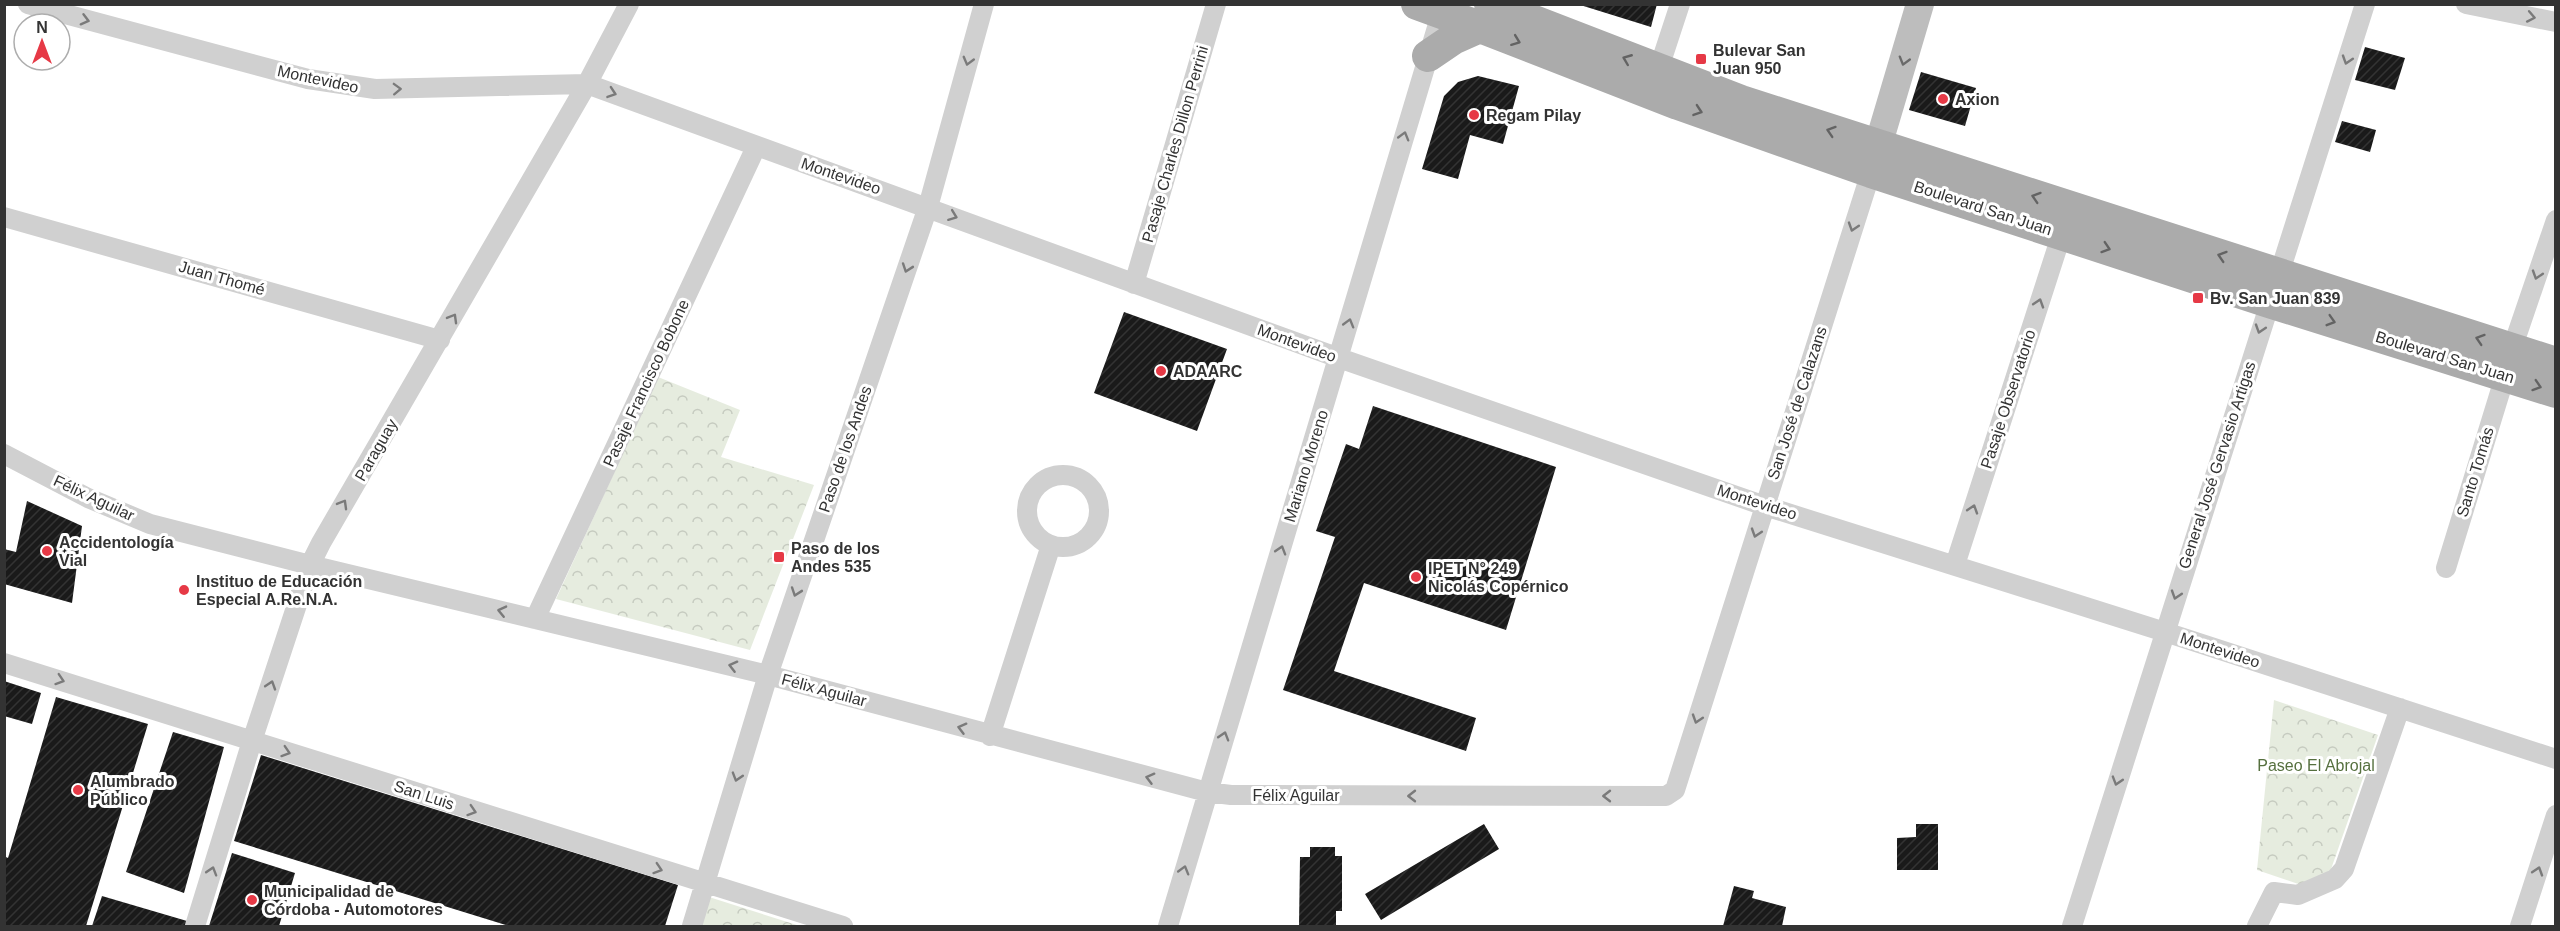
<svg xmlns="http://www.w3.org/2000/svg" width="2560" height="931" font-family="Helvetica,sans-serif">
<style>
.park{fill:url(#park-crowns)}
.building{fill:url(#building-hatch)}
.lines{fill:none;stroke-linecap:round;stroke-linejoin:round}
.street{stroke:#d0d0d0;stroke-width:20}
.secondary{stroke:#bdbdbd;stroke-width:28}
.primary{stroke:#ababab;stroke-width:32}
.oneway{stroke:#7a7a7a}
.oneway2{stroke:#636363}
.oneway3{stroke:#6a6a6a}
.poi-dot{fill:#e63946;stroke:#fff;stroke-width:2}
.labels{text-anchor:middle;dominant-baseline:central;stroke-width:6;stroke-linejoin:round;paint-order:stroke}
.poi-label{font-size:16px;font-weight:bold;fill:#333;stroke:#fff;text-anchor:start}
.street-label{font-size:16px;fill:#333;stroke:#fff}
.park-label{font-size:16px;fill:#56703f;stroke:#fff}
</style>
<defs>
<pattern id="park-crowns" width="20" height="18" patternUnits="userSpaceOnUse" patternTransform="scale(1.5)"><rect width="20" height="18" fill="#e6ecdf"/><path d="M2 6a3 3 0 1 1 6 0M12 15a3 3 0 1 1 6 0" fill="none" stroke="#c6cbc0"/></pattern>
<pattern id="building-hatch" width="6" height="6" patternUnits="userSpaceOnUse" patternTransform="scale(1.5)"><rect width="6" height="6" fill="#1a1a1a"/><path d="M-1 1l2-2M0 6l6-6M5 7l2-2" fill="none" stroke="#333"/></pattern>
</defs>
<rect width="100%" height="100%" fill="#fff"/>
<!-- park -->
<path class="park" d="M658,377L740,410L721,457L814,485L750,650L556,599Z
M2274,700L2378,735L2330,872L2304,886L2257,870Z
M709,897L800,926H700Z"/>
<!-- building -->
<path class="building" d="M1577,4H1657L1651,27Z
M2365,47L2405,58L2395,90L2355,80Z
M1921,72L1976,88L1965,126L1909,110Z
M1478,76L1519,86L1503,144L1470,135L1458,179L1422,169L1444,96L1458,82Z
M2342,121L2376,130L2370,152L2335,142Z
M1124,312L1227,349L1197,431L1094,393Z
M1373,406L1556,467L1506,630L1364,583L1334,671L1476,718L1466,751L1283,690L1335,537L1316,531L1346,444L1359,449Z
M27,501L82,526L72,603L4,584V549L16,552Z
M4,681L41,693L32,724L4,716Z
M56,697L148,724L86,926H4V856L8,858Z
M173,732L224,747L184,893L126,872Z
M261,755L678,885L665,926H509L234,841Z
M1484,824L1499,849L1381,920L1365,894Z
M1916,824H1938V870H1897V838L1916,837Z
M1310,847H1335V856H1342V911H1336V926H1299L1300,857H1310Z
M232,853L295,873L279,926H209Z
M1734,886L1754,891L1752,898L1786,907L1782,926H1723Z
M102,896L187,921L185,926H92Z"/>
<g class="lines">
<!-- street -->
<path class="street" d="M28,4L308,79L375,89L587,84L1339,358L1765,506L2165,632L2556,759
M2466,4L2556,22
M1658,71L1680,4
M4,217L440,340
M1134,284L1216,4
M2512,349L2556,220
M4,454L88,498L150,524L310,565L768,675L1207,792L1231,795L1666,796L1675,790L1871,172
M1027 511a36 36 0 1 1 72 0a36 36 0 1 1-72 0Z
M1955,565L2062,233
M2446,568L2505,376
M535,619L756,147
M4,663L843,926
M990,736L1051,545
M195,926L252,741L310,565L321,543L587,84L629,4
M692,926L768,675L928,207L984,4
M1168,926L1444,4
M2072,926L2365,4
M2257,926L2274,892L2298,895L2335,879L2344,869L2400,708
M2520,926L2556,815"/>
<!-- secondary -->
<path class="secondary" d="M1872,166L1920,4"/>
<!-- primary -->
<path class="primary" d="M1417,4L1480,27L1678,104L1871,172L2269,302L2556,392
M1490,4L1741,101L2556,363
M1428,56L1453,39L1480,27"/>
</g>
<!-- one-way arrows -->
<defs><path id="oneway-chevron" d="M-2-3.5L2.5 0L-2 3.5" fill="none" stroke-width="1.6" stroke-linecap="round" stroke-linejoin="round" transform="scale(1.5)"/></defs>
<g class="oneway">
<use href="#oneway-chevron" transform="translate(2531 17) rotate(11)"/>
<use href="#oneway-chevron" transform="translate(85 20) rotate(15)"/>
<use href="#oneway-chevron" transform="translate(2347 60) rotate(108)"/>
<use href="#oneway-chevron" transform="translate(968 61) rotate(105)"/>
<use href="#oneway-chevron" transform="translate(397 89) rotate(-2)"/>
<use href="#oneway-chevron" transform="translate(612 93) rotate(19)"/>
<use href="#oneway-chevron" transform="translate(1404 136) rotate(-74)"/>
<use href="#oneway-chevron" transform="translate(953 216) rotate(21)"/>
<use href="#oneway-chevron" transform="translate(1853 227) rotate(108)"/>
<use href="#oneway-chevron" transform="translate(907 268) rotate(109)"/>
<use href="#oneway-chevron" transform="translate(2537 275) rotate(108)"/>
<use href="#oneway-chevron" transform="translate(2039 303) rotate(-72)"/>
<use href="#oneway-chevron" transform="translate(453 318) rotate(-60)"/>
<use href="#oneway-chevron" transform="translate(1349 323) rotate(-74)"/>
<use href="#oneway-chevron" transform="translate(2260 329) rotate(108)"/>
<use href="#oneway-chevron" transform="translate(343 504) rotate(-60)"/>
<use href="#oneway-chevron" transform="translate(1973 509) rotate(-72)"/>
<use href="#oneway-chevron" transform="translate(1756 533) rotate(108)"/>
<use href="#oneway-chevron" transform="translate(1281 550) rotate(-73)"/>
<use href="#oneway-chevron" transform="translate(796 592) rotate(109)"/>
<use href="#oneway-chevron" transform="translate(2176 595) rotate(108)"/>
<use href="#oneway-chevron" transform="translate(502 611) rotate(-167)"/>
<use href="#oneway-chevron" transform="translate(733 666) rotate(-166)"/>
<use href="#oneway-chevron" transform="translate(60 680) rotate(18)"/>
<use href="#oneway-chevron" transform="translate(271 685) rotate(-72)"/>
<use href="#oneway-chevron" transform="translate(1697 719) rotate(108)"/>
<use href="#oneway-chevron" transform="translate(962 728) rotate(-165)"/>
<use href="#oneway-chevron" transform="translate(1224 736) rotate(-73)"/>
<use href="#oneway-chevron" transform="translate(286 752) rotate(18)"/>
<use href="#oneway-chevron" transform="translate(737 777) rotate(107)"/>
<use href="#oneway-chevron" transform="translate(1150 778) rotate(-165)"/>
<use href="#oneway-chevron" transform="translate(2117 781) rotate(107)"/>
<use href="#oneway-chevron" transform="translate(1412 796) rotate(-180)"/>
<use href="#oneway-chevron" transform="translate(1607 796) rotate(-180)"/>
<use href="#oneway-chevron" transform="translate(472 811) rotate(18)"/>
<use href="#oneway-chevron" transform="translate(658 869) rotate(18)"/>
<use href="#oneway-chevron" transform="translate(1184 870) rotate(-74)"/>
<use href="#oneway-chevron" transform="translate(212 871) rotate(-73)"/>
<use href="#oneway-chevron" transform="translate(2538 871) rotate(-72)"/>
</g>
<g class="oneway2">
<use href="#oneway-chevron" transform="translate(1516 41) rotate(21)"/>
<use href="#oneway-chevron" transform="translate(1627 59) rotate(-158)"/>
<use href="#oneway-chevron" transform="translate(1698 111) rotate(19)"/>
<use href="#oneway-chevron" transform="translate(1831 131) rotate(-162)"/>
<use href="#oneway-chevron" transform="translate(2036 197) rotate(-162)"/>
<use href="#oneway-chevron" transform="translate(2106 248) rotate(18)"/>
<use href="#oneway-chevron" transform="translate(2222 256) rotate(-162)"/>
<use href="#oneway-chevron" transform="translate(2331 321) rotate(17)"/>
<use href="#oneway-chevron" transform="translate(2480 339) rotate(-162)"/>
<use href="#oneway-chevron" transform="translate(2537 386) rotate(18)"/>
</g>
<use class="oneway3" href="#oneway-chevron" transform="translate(1904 61) rotate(106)"/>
<!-- markers -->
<g class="poi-dot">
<rect x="1695" y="53" width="12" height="12" rx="3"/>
<circle cx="1943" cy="99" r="6"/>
<circle cx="1474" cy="115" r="6"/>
<rect x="2192" y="292" width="12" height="12" rx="3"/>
<circle cx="1161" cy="371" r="6"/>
<circle cx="47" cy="551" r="6"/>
<rect x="773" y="551" width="12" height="12" rx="3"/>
<circle cx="1416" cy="577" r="6"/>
<circle cx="184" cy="590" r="6"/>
<circle cx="78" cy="790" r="6"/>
<circle cx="252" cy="900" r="6"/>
</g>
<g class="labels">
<!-- poi labels -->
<g class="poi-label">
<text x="1713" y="50">Bulevar San<tspan x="1713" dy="18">Juan 950</tspan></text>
<text x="1955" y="99">Axion</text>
<text x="1486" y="115">Regam Pilay</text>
<text x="2210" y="298">Bv. San Juan 839</text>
<text x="1173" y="371">ADAARC</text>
<text x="59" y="542">Accidentología<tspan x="59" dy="18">Vial</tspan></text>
<text x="791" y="548">Paso de los<tspan x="791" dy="18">Andes 535</tspan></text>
<text x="1428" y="568">IPET N° 249<tspan x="1428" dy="18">Nicolás Copérnico</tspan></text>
<text x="196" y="581">Instituo de Educación<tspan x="196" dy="18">Especial A.Re.N.A.</tspan></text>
<text x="90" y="781">Alumbrado<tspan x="90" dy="18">Público</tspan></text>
<text x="264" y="891">Municipalidad de<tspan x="264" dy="18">Córdoba - Automotores</tspan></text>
</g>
<!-- street labels -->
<g class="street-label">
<text transform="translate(318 79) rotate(12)">Montevideo</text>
<text transform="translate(1175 144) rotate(-74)">Pasaje Charles Dillon Perrini</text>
<text transform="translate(841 176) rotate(19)">Montevideo</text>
<text transform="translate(1983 208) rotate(18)">Boulevard San Juan</text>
<text transform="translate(222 278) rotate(16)">Juan Thomé</text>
<text transform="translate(1297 343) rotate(20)">Montevideo</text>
<text transform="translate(2445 357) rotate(17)">Boulevard San Juan</text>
<text transform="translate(646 383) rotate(-65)">Pasaje Francisco Bobone</text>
<text transform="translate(2008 399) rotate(-72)">Pasaje Observatorio</text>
<text transform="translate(1797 403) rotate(-72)">San José de Calazans</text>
<text transform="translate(845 449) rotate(-71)">Paso de los Andes</text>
<text transform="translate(376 450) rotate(-60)">Paraguay</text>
<text transform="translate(2217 465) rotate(-72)">General José Gervasio Artigas</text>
<text transform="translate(1306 466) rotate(-73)">Mariano Moreno</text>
<text transform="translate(2475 472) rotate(-73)">Santo Tomás</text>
<text transform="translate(94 498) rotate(25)">Félix Aguilar</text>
<text transform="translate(1757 502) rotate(18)">Montevideo</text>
<text transform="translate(2220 650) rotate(18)">Montevideo</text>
<text transform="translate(824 690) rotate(15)">Félix Aguilar</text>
<text transform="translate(424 795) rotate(18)">San Luis</text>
<text x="1296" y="795">Félix Aguilar</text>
</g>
<!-- park labels -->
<g class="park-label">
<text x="2316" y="765">Paseo El Abrojal</text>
</g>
</g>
<!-- border -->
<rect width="2560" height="931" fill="none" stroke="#333333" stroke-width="12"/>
<!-- north arrow -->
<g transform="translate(42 42)"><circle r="28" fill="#ffffff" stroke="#adadad" stroke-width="1.5"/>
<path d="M0-4.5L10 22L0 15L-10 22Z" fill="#e63946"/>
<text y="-9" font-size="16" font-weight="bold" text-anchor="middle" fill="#333333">N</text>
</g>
</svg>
